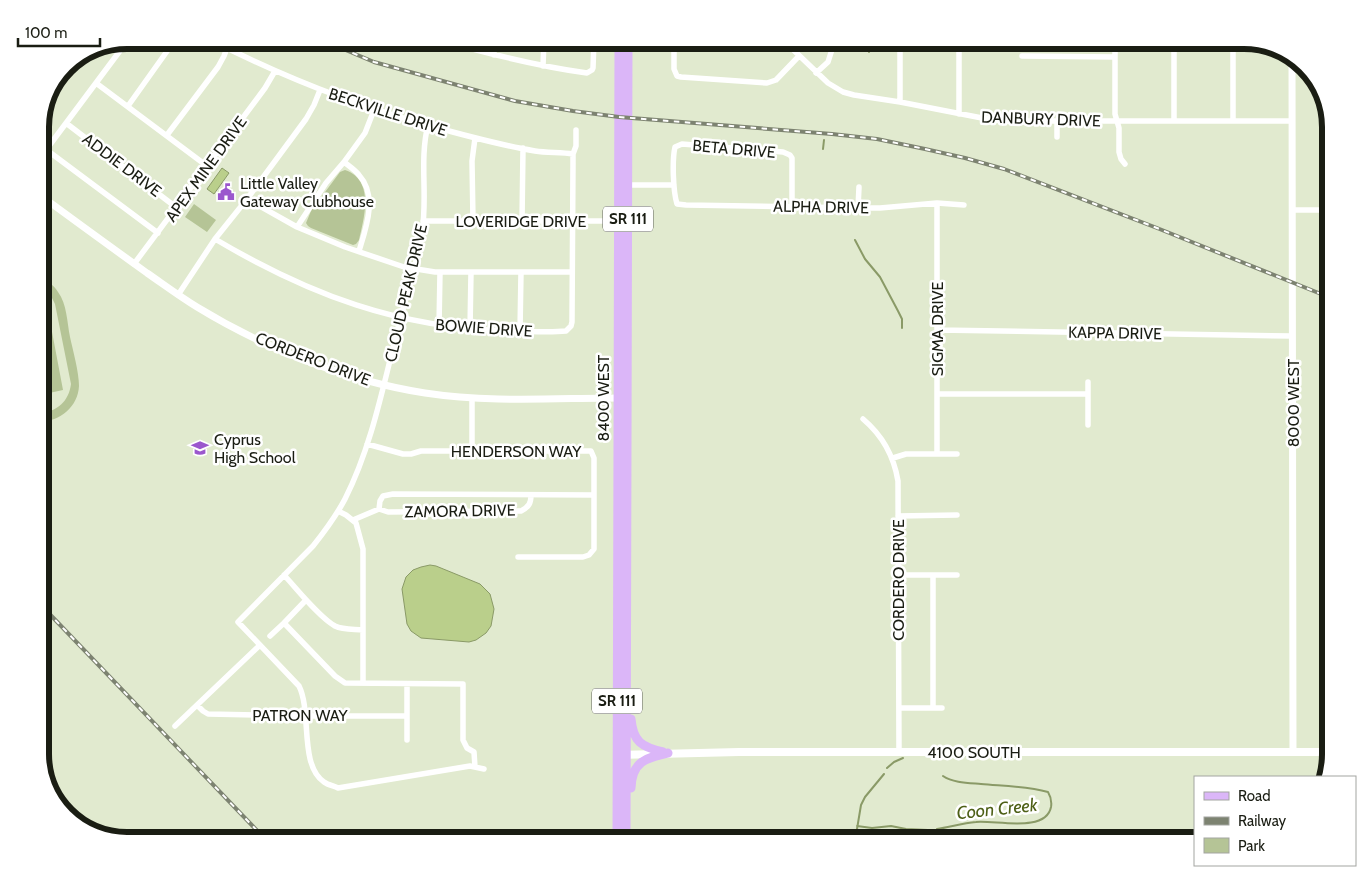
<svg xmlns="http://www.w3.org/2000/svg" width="1371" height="881" font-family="Cabin,sans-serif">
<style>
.green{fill:#b5c496}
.water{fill:#bacf8b;stroke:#8a9a67}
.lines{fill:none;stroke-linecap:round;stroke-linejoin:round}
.stream{stroke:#8a9a67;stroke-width:2}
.minor{stroke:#fff;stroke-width:5.5}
.tertiary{stroke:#fff;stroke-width:7}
.secondary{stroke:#fff;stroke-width:8}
.primary{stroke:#dbb6f8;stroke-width:9}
.rail-casing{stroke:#7d8371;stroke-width:4}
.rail{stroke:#fff;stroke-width:2;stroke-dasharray:5.5;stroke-linecap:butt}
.labels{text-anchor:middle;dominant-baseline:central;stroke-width:5;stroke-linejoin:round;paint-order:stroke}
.shield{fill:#fff;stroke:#5f615a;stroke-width:1}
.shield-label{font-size:15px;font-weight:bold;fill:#1a1d13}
.street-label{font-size:16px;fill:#1a1d13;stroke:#fff}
.poi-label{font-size:16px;fill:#1a1d13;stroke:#fff;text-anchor:start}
.water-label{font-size:18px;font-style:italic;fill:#4e6017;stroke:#fff}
.rim{fill:none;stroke:#1a1d13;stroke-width:6}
</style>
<rect width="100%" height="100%" fill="#e1eacf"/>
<!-- green -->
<path class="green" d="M345,170C375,180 364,218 359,240L356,244L353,245L311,228L308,226L306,223L311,211L340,172Z
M194,204L216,220L207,232L185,217Z
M40,278C47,281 54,285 58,292C67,304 67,322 70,337C73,351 79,372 79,386C78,407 60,421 40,422V413C57,412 69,401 71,384L55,304L51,296L40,287Z
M46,300L63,390L40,395V301Z"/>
<!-- water -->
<path class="water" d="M222,168L229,173L214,194L207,189Z
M430,565L436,566L480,584L490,594L494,609L491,626L486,633L476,640L469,642L421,638L411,631L407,624L402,589L406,577L413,570L421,567Z"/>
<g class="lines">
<!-- stream -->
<path class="stream" d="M869,52V40
M823,149L824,140
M855,240L865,259L880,277L898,311L902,319V328
M887,768L894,762L903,758
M857,826L872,828L891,826L906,829L928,830
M937,829C950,827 963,823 976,822C996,820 1046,833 1051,807C1052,801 1051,797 1048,792C1026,786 1003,786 981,784C969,783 953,783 943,776
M855,841L861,805L865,797L884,774"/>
<!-- minor -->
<path class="minor" d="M211,40C281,76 352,104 427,125C463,135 499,145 535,151C548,153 561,152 573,154
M440,40C489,54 537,66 587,73L592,70L593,68L594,40
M674,40V69L677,76L681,77L767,83L776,80L799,56
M783,40L828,83L843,92L854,95L900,102L982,118L1004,121H1292
M1115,40V114L1119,128V152L1121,159L1125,164
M1233,40V121
M494,55V40
M1022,56L1115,57
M543,66L544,40
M816,73L828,62L835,40
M96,83L207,166
M900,102V40
M128,106L175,40
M959,114V40
M1057,121V137
M1174,121V40
M66,123L177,208
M428,125C419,160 428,197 422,232C417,265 405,299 397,332C383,387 371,448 345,499C336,516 325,531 313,546L238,622L299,686C312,712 299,765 324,782C328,785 334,786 338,788L470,766L484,769
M167,135L218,67L224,56L227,48
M40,145L158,233
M40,158L128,40
M344,162C349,166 355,170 359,175C378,196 366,228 359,251
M628,185H674
M247,199L297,227L345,247L404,267L435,272H572
M937,203V454
M792,207V158L790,155L783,152L682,144L675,147C672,160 673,191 677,204L686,205L858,208H880L937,203L964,205
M858,208L859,187
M1292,210H1331
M423,221H619
M473,221L472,161L475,138
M522,221L523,148
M297,227L326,183L344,162L365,133L374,110
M215,239C310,295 398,328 509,331C528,331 548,333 566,331L571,326L572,322L573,163V154L576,146V130
M134,264L265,88L275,71
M178,295L215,239L247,199L306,119L314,105L320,90
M439,326L440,272
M470,329L471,272
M937,330L1292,336
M520,331L521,272
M937,394H1088
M472,398V451
M863,419C882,435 894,457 898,481L899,751
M1088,425V382
M367,444L403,454H411L421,451H591L594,458V549L589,555L583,557H518
M893,458L906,454H957
M379,509L388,512L521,511C529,507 531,503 531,495
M338,511L346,515L356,523L363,549V683
M898,516L957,515
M353,520L379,509L380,501L383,496L393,494L594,495
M284,575C297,589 319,617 335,626C343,630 354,629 363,630
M898,575H957
M933,575V708
M284,623L335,676L345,683L463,684V740L467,748L474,752L475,767
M270,636L284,623L306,600
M197,705L203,711L208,714L307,716H407
M899,708H942
M175,726L260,645
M407,740V684"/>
<!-- tertiary -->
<path class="tertiary" d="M1292,54L1293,752
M40,195C75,221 111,247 147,273C163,284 179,296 197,307C264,348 347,381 425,393C490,403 556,398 621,398"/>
<!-- secondary -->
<path class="secondary" d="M617,755L739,752H1331"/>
<!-- primary -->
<path class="primary" d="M631,719C633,742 642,747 663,752
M631,788C632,761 646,758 668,753
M617,841L619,40
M626,841L628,40"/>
<!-- rail casing -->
<g class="rail-casing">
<path id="rail" d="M322,40L374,62L515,101L573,111L619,117L832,134L877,139L925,149L965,158L1004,169L1157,228L1331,298
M40,604L267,841"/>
</g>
<!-- rail -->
<use href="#rail" class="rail"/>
</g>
<!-- icons -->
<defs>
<g id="civic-bare" transform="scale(1.35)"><path d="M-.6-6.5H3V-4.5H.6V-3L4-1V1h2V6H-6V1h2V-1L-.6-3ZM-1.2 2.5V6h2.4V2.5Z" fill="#9b57cd" stroke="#fff" stroke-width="2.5" paint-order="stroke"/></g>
<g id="school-bare" transform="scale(1.35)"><path d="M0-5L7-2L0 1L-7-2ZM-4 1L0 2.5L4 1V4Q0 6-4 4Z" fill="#9b57cd" stroke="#fff" stroke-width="2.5" paint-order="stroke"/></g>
</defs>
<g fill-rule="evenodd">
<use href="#civic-bare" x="226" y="192"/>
<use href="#school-bare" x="200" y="448"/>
</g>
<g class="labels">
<!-- shield labels -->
<g class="shield">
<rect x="603" y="206.5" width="50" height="25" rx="4"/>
<rect x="592" y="688.5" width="50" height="25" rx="4"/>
</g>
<g class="shield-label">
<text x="628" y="219">SR 111</text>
<text x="617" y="701">SR 111</text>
</g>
<!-- street labels -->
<g class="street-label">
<text transform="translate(388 112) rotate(18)">BECKVILLE DRIVE</text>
<text transform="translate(1041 119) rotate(2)">DANBURY DRIVE</text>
<text transform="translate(734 149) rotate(5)">BETA DRIVE</text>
<text transform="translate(122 165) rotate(37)">ADDIE DRIVE</text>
<text transform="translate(206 169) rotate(-54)">APEX MINE DRIVE</text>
<text transform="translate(821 207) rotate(1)">ALPHA DRIVE</text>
<text x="521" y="221">LOVERIDGE DRIVE</text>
<text transform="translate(406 293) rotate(-77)">CLOUD PEAK DRIVE</text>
<text transform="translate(484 328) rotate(4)">BOWIE DRIVE</text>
<text transform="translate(937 329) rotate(-90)">SIGMA DRIVE</text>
<text transform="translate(1115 333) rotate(1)">KAPPA DRIVE</text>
<text transform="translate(313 359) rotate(21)">CORDERO DRIVE</text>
<text transform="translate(603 398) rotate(-90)">8400 WEST</text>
<text transform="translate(1293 403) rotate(-90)">8000 WEST</text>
<text x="516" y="451">HENDERSON WAY</text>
<text transform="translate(460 511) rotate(-1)">ZAMORA DRIVE</text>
<text transform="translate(898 580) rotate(-90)">CORDERO DRIVE</text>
<text x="300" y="715">PATRON WAY</text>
<text x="974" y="752">4100 SOUTH</text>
</g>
<!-- poi labels -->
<g class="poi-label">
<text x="240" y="183">Little Valley<tspan x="240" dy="18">Gateway Clubhouse</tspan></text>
<text x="214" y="439">Cyprus<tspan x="214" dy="18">High School</tspan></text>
</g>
<!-- water labels -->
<g class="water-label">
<text transform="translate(997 809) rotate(-6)">Coon Creek</text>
</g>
</g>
<!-- crop -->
<path d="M0 0H1371V881H0ZM127 49H1244A78 78 0 0 1 1322 127V754A78 78 0 0 1 1244 832H127A78 78 0 0 1 49 754V127A78 78 0 0 1 127 49Z" fill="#fff" fill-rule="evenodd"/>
<path class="rim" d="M127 49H1244A78 78 0 0 1 1322 127V754A78 78 0 0 1 1244 832H127A78 78 0 0 1 49 754V127A78 78 0 0 1 127 49Z"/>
<!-- legend -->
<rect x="1194" y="776" width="162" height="90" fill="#ffffff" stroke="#a3a5a1"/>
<rect x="1204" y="792" width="25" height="8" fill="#dbb6f8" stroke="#a3a5a1"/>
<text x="1238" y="801" font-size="15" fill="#1a1d13">Road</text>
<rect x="1204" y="817" width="25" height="8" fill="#7d8371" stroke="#a3a5a1"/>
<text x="1238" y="826" font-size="15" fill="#1a1d13">Railway</text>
<rect x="1204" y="838" width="25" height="15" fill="#b5c496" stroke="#a3a5a1"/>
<text x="1238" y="851" font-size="15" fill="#1a1d13">Park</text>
<!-- scale -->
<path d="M18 38v8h82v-8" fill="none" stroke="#1a1d13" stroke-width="2.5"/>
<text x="25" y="38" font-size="15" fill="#1a1d13" stroke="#ffffff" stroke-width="4" paint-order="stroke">100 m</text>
</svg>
